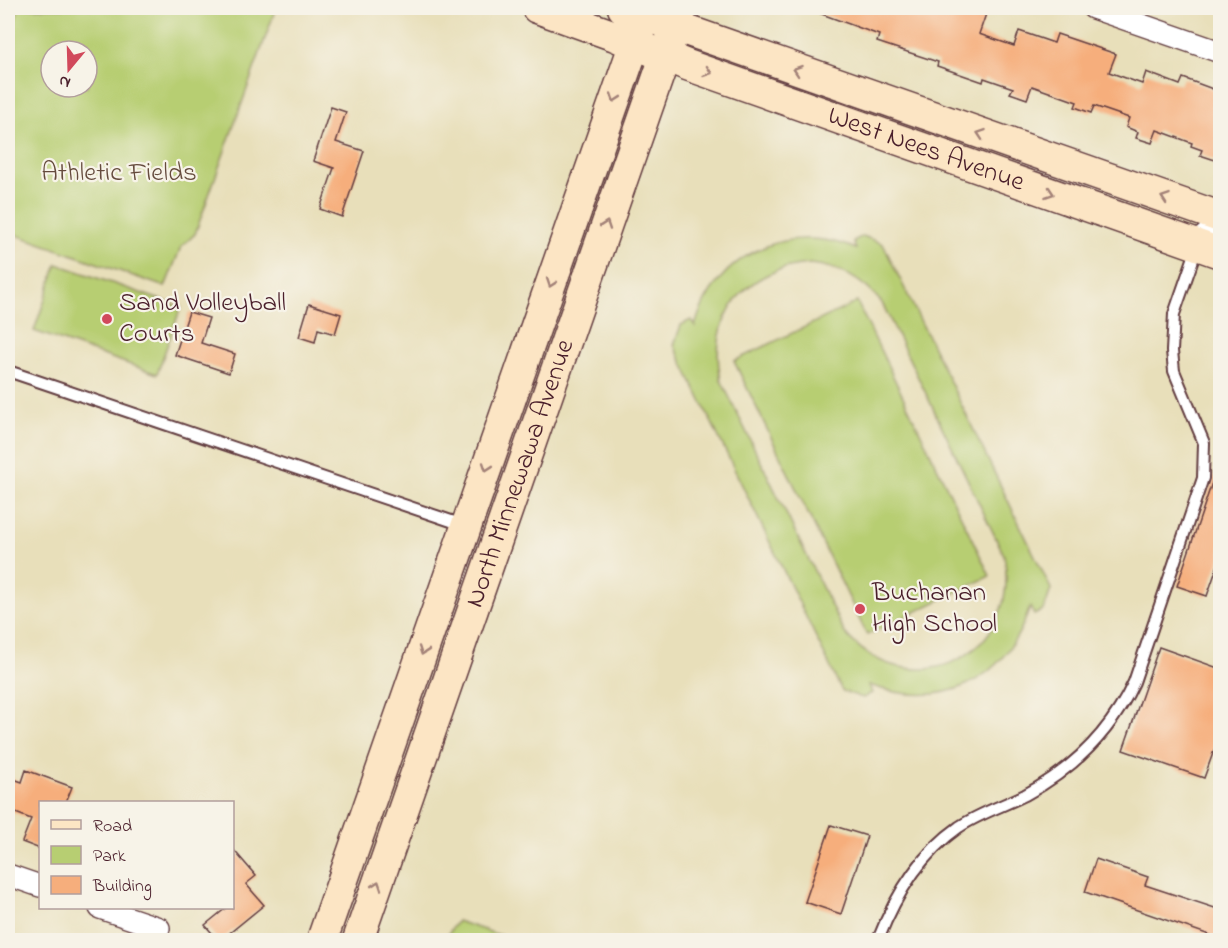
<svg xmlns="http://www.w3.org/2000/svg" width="1228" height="948" font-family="'Indie Flower',sans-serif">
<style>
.green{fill:#b7ce72;stroke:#80764e;stroke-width:1.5;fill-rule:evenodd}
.building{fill:#f6ae7c}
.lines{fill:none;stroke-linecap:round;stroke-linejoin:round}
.service-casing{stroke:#623c40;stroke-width:14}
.minor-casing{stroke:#623c40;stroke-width:24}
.tertiary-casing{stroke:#623c40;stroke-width:30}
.secondary-casing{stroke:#623c40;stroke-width:33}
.service{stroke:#fff;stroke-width:10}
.minor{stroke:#fff;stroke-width:21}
.tertiary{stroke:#fff;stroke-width:27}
.secondary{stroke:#fce5c4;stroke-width:30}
.oneway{stroke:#a38278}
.poi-dot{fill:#d1495b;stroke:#f7f3e8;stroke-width:2}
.labels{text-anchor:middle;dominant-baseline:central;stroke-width:4.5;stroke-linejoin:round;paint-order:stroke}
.street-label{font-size:27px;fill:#4a1f2b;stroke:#f7f3e8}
.park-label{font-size:27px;fill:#654b3d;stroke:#f7f3e8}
.poi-label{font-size:27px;fill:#4a1f2b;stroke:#f7f3e8;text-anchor:start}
</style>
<rect width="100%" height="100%" fill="#f7f3e8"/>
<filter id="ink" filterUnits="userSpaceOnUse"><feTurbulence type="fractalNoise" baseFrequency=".0167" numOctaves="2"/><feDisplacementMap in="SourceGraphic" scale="12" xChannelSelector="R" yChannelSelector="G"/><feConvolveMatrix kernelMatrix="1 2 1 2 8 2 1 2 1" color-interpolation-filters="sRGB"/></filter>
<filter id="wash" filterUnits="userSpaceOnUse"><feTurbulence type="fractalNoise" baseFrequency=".008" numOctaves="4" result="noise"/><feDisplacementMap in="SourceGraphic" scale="24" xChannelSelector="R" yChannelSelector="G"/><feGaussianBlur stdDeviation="1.35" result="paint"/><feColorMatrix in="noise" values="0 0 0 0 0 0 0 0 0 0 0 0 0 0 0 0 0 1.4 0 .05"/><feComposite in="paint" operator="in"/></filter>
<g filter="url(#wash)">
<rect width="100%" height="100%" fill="#e8dfba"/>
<!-- green -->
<path class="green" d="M19,8H276L195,234L181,247L165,287L8,232V40ZM51,51H87V87H51Z
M863,236L883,244L1051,589L1044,610L1034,615L1030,607C1004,683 944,711 869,685L872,693L863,698L842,691L674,345L681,325L691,320L695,326C715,255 788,220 856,249L853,241ZM810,264C840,267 862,279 882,303L1004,555C1023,656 910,710 844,632L721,380C707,317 745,268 810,264Z
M57,264L181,307L157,374L34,331Z
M857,302L990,576L867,635L734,361Z
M457,921L514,940H444Z"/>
<g id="blocks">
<!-- building -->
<path class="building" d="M808,8H978L987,11L979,34L1014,46L1019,31L1054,43L1057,34L1116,54L1109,72L1142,84L1146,72L1180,85L1183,78L1221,92V162L1200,155L1202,150L1191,146L1192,143L1157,130L1152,143L1136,138L1138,132L1126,127L1129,118L1094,106L1091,113L1075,107L1077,102L1032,86L1027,99L1010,93L1013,88L984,78L983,82L937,66L938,62L877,42L879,35L808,9Z
M331,107L346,112L336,142L364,151L342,217L320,209L334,168L313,161Z
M309,304L341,314L335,334L318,329L315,342L299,337Z
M189,312L209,318L201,343L235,354L229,373L175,355Z
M1218,465L1221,466V556L1207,596L1177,586Z
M1159,647L1221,669V731L1204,778L1123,750Z
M26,770L72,787L66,802H40V849L22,842L31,819L8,810V788L11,778L22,782Z
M831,825L867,836L841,914L805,902Z
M232,848L256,876L246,884L264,905L221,940H218L205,925L226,908H232Z
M1096,859L1148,877L1145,885L1221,910V939L1085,892Z"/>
</g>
</g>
<g filter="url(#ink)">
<use href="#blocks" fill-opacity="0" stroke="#623c40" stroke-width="1.5"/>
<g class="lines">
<!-- service casing -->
<g class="service-casing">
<path id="service" d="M8,371L463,525
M878,940C895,896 919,855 959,827C980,813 1003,806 1025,795C1073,769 1111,732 1134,682L1203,478L1204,443L1174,371L1172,351L1174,314L1197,248"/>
</g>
<!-- minor casing -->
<g class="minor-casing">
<path id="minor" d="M1093,8L1220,52
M8,875L40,886
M100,908L159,928L154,940"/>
</g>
<!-- tertiary casing -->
<g class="tertiary-casing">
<path id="tertiary" d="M1199,245L1209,236L1220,235"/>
</g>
<!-- secondary casing -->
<g class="secondary-casing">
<g id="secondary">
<path id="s1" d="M537,8L615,36L687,65L1220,253"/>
<path d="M623,8L1220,217"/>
<path d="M322,940L647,8"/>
<path id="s2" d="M358,940L682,8"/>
</g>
</g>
<!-- service -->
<use href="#service" class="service"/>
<!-- minor -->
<use href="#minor" class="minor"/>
<!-- tertiary -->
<use href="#tertiary" class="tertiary"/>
<!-- secondary -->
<use href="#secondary" class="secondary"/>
</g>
<!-- one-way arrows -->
<defs><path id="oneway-chevron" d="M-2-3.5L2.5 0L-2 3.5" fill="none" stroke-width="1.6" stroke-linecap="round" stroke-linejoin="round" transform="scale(1.5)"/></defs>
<g class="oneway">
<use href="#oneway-chevron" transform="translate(797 70) rotate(-161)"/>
<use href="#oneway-chevron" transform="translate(708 72) rotate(19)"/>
<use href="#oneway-chevron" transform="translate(615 98) rotate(109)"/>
<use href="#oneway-chevron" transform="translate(981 134) rotate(-161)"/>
<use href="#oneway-chevron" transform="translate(1050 193) rotate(19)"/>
<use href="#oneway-chevron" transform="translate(1165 198) rotate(-161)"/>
<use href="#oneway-chevron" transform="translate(606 225) rotate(-71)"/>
<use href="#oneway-chevron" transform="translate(551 283) rotate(109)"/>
<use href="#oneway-chevron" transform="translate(487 467) rotate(109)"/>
<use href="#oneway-chevron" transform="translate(423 651) rotate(109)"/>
<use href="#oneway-chevron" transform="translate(377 885) rotate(-71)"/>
</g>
</g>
<!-- markers -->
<g class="poi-dot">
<circle cx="107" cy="319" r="6"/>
<circle cx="860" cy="609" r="6"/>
</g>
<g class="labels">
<!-- street labels -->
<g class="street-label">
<text stroke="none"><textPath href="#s1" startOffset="414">West Nees Avenue</textPath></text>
<text stroke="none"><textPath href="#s2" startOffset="494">North Minnewawa Avenue</textPath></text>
</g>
<!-- park labels -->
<g class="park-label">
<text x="119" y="173">Athletic Fields</text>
</g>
<!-- poi labels -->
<g class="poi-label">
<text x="119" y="303">Sand Volleyball<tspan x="119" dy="31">Courts</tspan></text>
<text x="872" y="593">Buchanan<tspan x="872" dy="31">High School</tspan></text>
</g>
</g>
<!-- margin -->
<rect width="1228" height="948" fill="none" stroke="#f7f3e8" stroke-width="30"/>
<!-- legend -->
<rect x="39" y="801" width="195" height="108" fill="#f7f3e8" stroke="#b29e9c" stroke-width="1.5"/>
<rect x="51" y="820" width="30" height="9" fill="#fce5c4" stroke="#b29e9c" stroke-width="1.5"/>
<text x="93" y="831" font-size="18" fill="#4a1f2b">Road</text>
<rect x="51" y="846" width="30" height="18" fill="#b7ce72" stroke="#b29e9c" stroke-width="1.5"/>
<text x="93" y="861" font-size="18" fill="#4a1f2b">Park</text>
<rect x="51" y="876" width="30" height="18" fill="#f6ae7c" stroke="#b29e9c" stroke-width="1.5"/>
<text x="93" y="891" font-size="18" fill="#4a1f2b">Building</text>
<!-- north arrow -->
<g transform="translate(69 69) rotate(199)"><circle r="28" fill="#f7f3e8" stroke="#b29e9c" stroke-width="1.5"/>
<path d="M0-4.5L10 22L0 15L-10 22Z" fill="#d1495b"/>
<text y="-9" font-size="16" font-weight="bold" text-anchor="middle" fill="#4a1f2b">N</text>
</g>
</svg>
